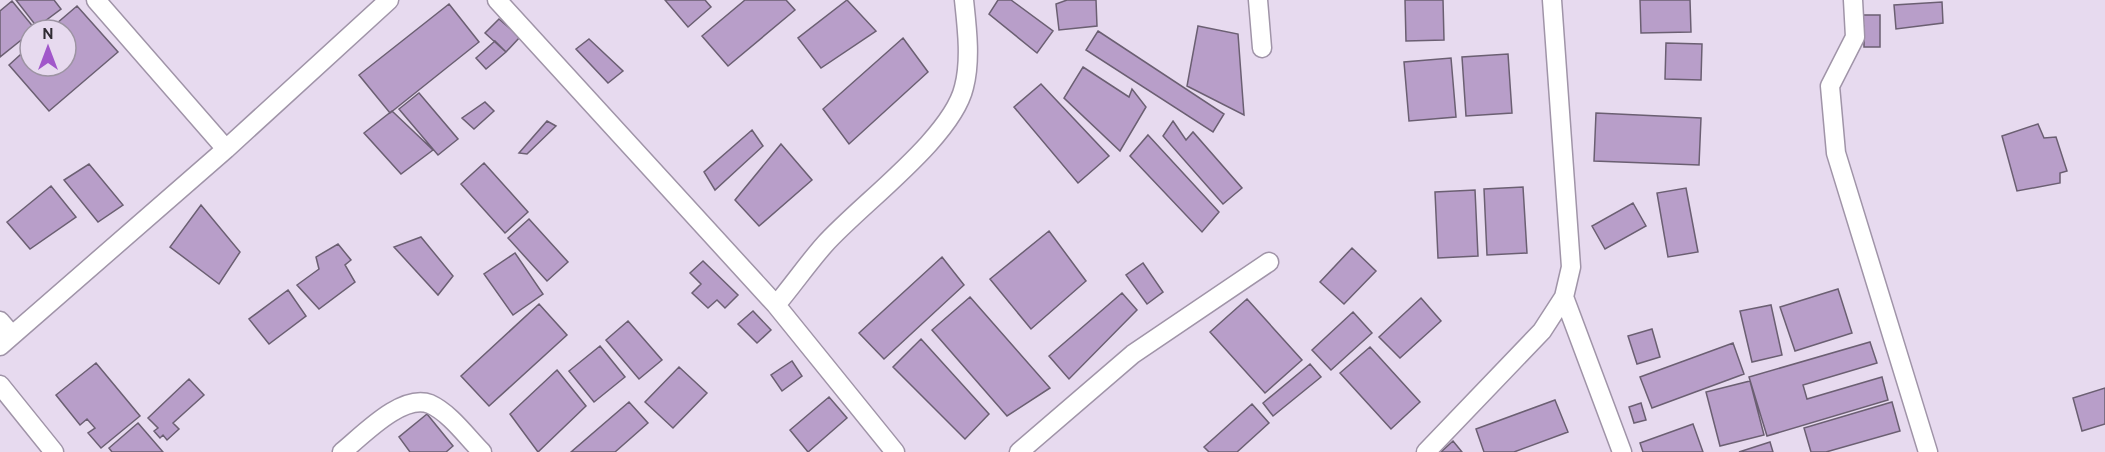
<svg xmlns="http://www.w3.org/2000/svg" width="2105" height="452" font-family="Cabin,sans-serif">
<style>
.building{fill:#b89ec9;stroke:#6b5f72;stroke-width:1.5}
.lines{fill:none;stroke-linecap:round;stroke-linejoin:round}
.minor-casing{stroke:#a094a8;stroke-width:21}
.minor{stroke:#fff;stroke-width:18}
</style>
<rect width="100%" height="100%" fill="#e7daef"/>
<!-- building -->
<path class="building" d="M16,0H54L61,9L37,27Z
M665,0H705L711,7L688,27Z
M745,0H786L795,10L728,66L702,36Z
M847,0L876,31L821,68L798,38Z
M998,0H1011L1053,31L1037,53L989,14Z
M1067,0H1096L1097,26L1059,30L1056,4Z
M1405,0H1443L1444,40L1406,41Z
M1640,0H1690L1691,32L1641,33Z
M12,1L35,29L30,30V33L0,57V11Z
M1942,2L1943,23L1896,29L1894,5Z
M449,4L479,42L390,113L359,75Z
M77,6L118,52L49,111L9,65L30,46V66H66V30H49Z
M1859,15H1880V47H1864V26H1859Z
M499,19L520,37L506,52L485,33Z
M1198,26L1238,34L1244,115L1187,86Z
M1098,31L1224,114L1213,132L1086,50Z
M903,38L928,72L849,144L823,109Z
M589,39L623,71L608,83L576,49Z
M495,41L506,52L486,69L476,58Z
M1666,43L1702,44L1701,80L1665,79Z
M1508,54L1512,113L1466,116L1462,57Z
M1451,58L1456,117L1409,121L1404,62Z
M1083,67L1129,97L1132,89L1146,107L1120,151L1064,98Z
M1041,84L1109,156L1078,183L1014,107Z
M419,93L458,139L438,155L399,109Z
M485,102L494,111L474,129L462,118Z
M392,111L433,150L401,174L364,133Z
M1596,113L1701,118L1699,165L1594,161Z
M547,121L556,126L527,154L519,153Z
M1173,121L1186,140L1193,132L1242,188L1223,204L1163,136Z
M2038,124L2044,138L2056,137L2067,171L2060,173V183L2017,191L2002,136Z
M752,130L763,146L715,190L704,172Z
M1148,135L1219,212L1202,232L1130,156Z
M781,144L812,180L759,226L735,200Z
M484,163L528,212L505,233L461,184Z
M89,164L123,205L98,222L64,180Z
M51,186L76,217L30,249L7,222Z
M1523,187L1527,253L1487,255L1484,189Z
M1686,188L1698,252L1668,257L1657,193Z
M1475,190L1478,256L1438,258L1435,192Z
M1633,203L1646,226L1605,249L1592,226Z
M201,205L240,252L219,284L170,247Z
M529,219L568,262L547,281L508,238Z
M1049,231L1086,281L1031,329L990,279Z
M421,237L453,276L438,295L394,247Z
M338,244L351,260L345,265L355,282L319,309L297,285L319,269L316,257Z
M1352,248L1376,271L1344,304L1320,282Z
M515,253L543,294L513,315L484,274Z
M942,257L964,285L884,359L859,333Z
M703,261L738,295L725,308L717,300L708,308L692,293L701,284L690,273Z
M1143,263L1163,292L1147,304L1126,275Z
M1838,289L1852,333L1795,351L1780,307Z
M288,290L306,316L269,344L249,319Z
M1122,293L1137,310L1069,379L1049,356Z
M970,297L1050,388L1007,416L932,330Z
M1421,298L1441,321L1400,358L1379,337Z
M1247,299L1302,360L1265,393L1210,332Z
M539,304L567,335L489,406L461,376Z
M1771,305L1782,355L1752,362L1740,311Z
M753,311L771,330L757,343L738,324Z
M1353,312L1372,333L1331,370L1312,350Z
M628,321L662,360L639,379L606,340Z
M1652,329L1660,357L1637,364L1628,336Z
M921,339L989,414L965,439L893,367Z
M1870,342L1877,363L1803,385L1807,399L1882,377L1888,400L1767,436L1749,377Z
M1733,343L1744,374L1652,408L1640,377Z
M600,346L625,377L594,402L569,371Z
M1370,347L1420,402L1391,429L1340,373Z
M792,361L802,376L782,391L771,375Z
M96,363L140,416L101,448L88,433L95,428L87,419L80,425L56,395Z
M1310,364L1321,377L1273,416L1263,403Z
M679,367L707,393L673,428L645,402Z
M557,370L586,406L538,452L510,414Z
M189,379L204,395L173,423L179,429L167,440L163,435L160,438L154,431L158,428L148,418Z
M1750,381L1764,435L1720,446L1706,392Z
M2105,388V424L2082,431L2073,398Z
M829,397L847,418L808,452L790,430Z
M1555,400L1568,432L1514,452H1484L1476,429Z
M629,402L648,423L615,452H571Z
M1892,402L1900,431L1826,452H1811L1804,428Z
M1641,403L1646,420L1634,423L1629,407Z
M1252,404L1269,423L1237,452H1209L1204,447Z
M427,414L453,446L446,452H410L399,437Z
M138,423L163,452H112L109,448Z
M1693,424L1703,452H1643L1640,443Z
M1453,441L1462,452H1441Z
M1770,442L1773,452H1739Z"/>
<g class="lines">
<!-- minor casing -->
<g class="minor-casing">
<path id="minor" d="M96,0L226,149
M497,0L776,305L895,452
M1258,0L1262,48
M1853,0L1855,37L1830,86L1836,153L1928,452
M1564,297L1622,452
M776,305C793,285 808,263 825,244C862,203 952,138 964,87C971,60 967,28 964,0
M0,321L12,335
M0,346L226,149L389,0
M0,385L54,452
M342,452C362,436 402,393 430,404C450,413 467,437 482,452
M1019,452L1133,354L1269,262
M1426,452L1542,331L1564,297L1571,267L1552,0"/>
</g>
<!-- minor -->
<use href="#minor" class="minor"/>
</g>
<!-- north arrow -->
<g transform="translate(48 48)"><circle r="28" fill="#e7daef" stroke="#9d94a3" stroke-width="1.5"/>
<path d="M0-4.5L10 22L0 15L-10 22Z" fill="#a157ca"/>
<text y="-9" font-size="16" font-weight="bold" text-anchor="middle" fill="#2f2a32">N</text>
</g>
</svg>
